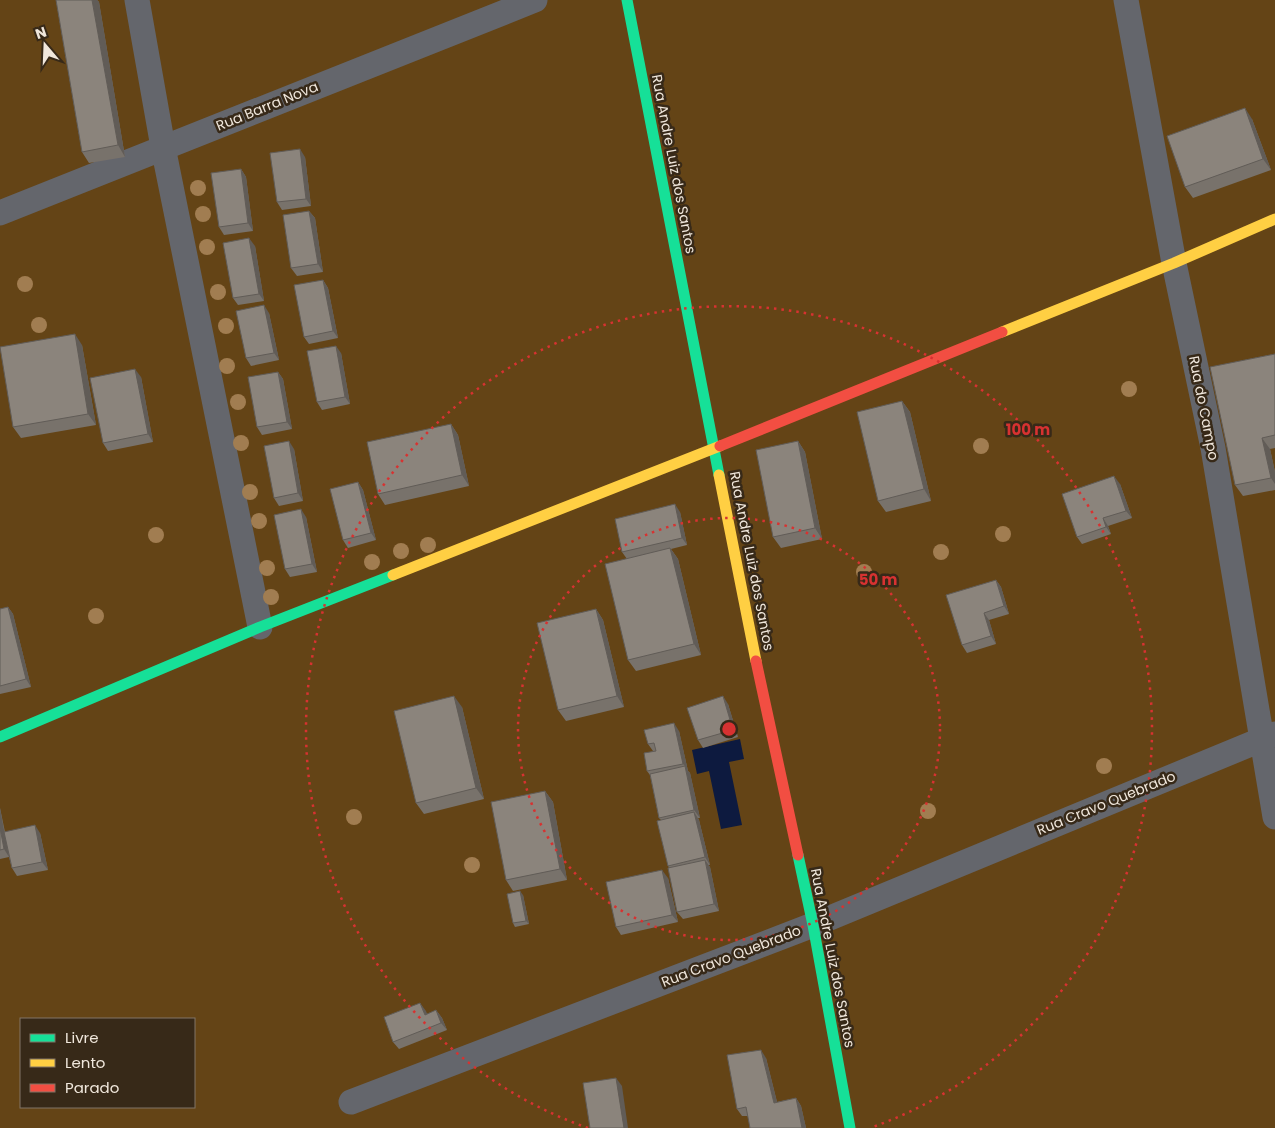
<svg xmlns="http://www.w3.org/2000/svg" width="1275" height="1128" font-family="Poppins,sans-serif">
<style>
.forest{fill:#644416;fill-rule:evenodd}
.water{fill:#0d1a3f}
.lines{fill:none;stroke-linecap:round;stroke-linejoin:round}
.street{stroke:#64666c;stroke-width:25}
.fast{stroke:#16e098;stroke-width:11}
.slow{stroke:#ffcf43;stroke-width:11}
.jam{stroke:#f24e42;stroke-width:11}
.tree{fill:#a17d51}
.wall{fill:#78726b}
.shaded-wall{fill:#615c57}
.building{fill:#8b847c;stroke:#615c57}
.ring{fill:none;stroke:#d73231;stroke-width:2.5;stroke-dasharray:2.5 5}
.labels{text-anchor:middle;dominant-baseline:central;stroke-width:5;stroke-linejoin:round;paint-order:stroke}
.street-label{font-size:14px;fill:#f0e7dc;stroke:#372918}
.centre{fill:#d73231;stroke:#372918;stroke-width:2.5}
.ring-label{font-size:15px;text-anchor:middle;font-weight:bold;fill:#d73231;stroke:#372918;stroke-width:5;stroke-linejoin:round;paint-order:stroke}
</style>
<rect width="100%" height="100%" fill="#30281f"/>
<!-- forest -->
<path class="forest" d="M0,0H1275V1128H0ZM21,1019H194V1107H21Z"/>
<!-- water -->
<path class="water" d="M740,739L744,759L729,762L742,825L721,829L709,771L697,774L692,750Z"/>
<g class="lines">
<!-- street -->
<path class="street" d="M137,0L163,147L260,627
M1126,0L1174,263L1213,448L1275,817
M0,213L535,0
M351,1102L813,925L1275,734"/>
<!-- fast -->
<path class="fast" d="M627,0L719,475
M0,737L260,627L393,575
M798,855L813,925L850,1128"/>
<!-- slow -->
<path class="slow" d="M1002,332L1174,263L1275,219
M719,475L756,661
M393,575L720,446"/>
<!-- jam -->
<path class="jam" d="M720,446L1002,332
M756,661L798,855"/>
</g>
<!-- trees -->
<g class="tree">
<circle cx="198" cy="188" r="8"/>
<circle cx="203" cy="214" r="8"/>
<circle cx="207" cy="247" r="8"/>
<circle cx="25" cy="284" r="8"/>
<circle cx="218" cy="292" r="8"/>
<circle cx="39" cy="325" r="8"/>
<circle cx="226" cy="326" r="8"/>
<circle cx="227" cy="366" r="8"/>
<circle cx="1129" cy="389" r="8"/>
<circle cx="238" cy="402" r="8"/>
<circle cx="241" cy="443" r="8"/>
<circle cx="981" cy="446" r="8"/>
<circle cx="250" cy="492" r="8"/>
<circle cx="259" cy="521" r="8"/>
<circle cx="1003" cy="534" r="8"/>
<circle cx="156" cy="535" r="8"/>
<circle cx="428" cy="545" r="8"/>
<circle cx="401" cy="551" r="8"/>
<circle cx="941" cy="552" r="8"/>
<circle cx="372" cy="562" r="8"/>
<circle cx="267" cy="568" r="8"/>
<circle cx="864" cy="572" r="8"/>
<circle cx="271" cy="597" r="8"/>
<circle cx="96" cy="616" r="8"/>
<circle cx="1104" cy="766" r="8"/>
<circle cx="928" cy="811" r="8"/>
<circle cx="354" cy="817" r="8"/>
<circle cx="472" cy="865" r="8"/>
</g>
<!-- wall -->
<path class="wall" d="M56,0H97L99,2L125,157L89,163L82,152Z
M1252,119L1271,170L1193,198L1185,187Z
M305,157L311,206L282,210L277,202Z
M241,169L246,177L253,231L224,235L219,227Z
M309,211L315,218L323,272L297,276L291,268Z
M255,246L264,301L238,305L233,298Z
M323,280L328,288L338,338L309,344L304,337Z
M269,313L279,360L251,366L246,358Z
M82,345L96,425L21,438L13,427Z
M341,353L350,404L322,410L317,402Z
M1275,354V448L1270,449L1275,472V490L1243,496L1235,485Z
M278,372L283,379L292,429L262,435L257,427Z
M141,377L153,442L108,451L103,443Z
M902,401L910,412L931,501L886,512L878,501Z
M451,424L458,435L469,486L385,505L378,494Z
M798,441L805,452L822,539L781,548L773,537Z
M294,449L303,501L279,506L274,498Z
M358,482L363,490L376,540L348,548L343,540Z
M1120,484L1132,518L1108,526L1111,534L1082,544L1077,537Z
M680,512L687,545L671,549L678,559L701,655L636,671L628,660L627,559L622,552Z
M306,517L317,572L290,577L285,569Z
M996,580L1001,587L1009,614L989,620L996,644L967,653L962,645Z
M8,607L13,614L31,687L0,694V609Z
M596,609L603,620L624,707L566,721L558,710Z
M728,704L738,737L703,748L698,740Z
M462,707L484,799L424,814L416,803Z
M679,731L688,771L690,773L700,818H698L699,820L710,865H708L710,867L719,911L683,919L677,912L670,868L668,866L661,820L659,818L650,775L647,771L653,751L648,744Z
M545,791L553,802L567,880L513,891L506,880Z
M0,808L5,832L40,833L48,870L17,876L12,868L9,857L0,859Z
M668,878L678,922L621,935L616,927Z
M523,895L529,924L515,927L513,923Z
M420,1003L427,1014L436,1010L442,1018L447,1030L399,1049L393,1042Z
M766,1058L777,1102L796,1098L801,1106L806,1128H750L748,1116H742L737,1109Z"/>
<!-- shaded-wall -->
<path class="shaded-wall" d="M92,0H97L99,2L125,157L118,145Z
M1245,108L1252,119L1271,170L1263,159Z
M300,149L305,157L311,206L306,199Z
M241,169L246,177L253,231L248,223Z
M309,211L315,218L323,272L318,264Z
M249,238L255,246L264,301L259,294Z
M323,280L328,288L338,338L333,331Z
M264,305L269,313L279,360L274,353Z
M75,334L82,345L96,425L88,414Z
M336,346L341,353L350,404L345,397Z
M135,369L141,377L153,442L148,434Z
M278,372L283,379L292,429L287,422Z
M902,401L910,412L931,501L924,489Z
M451,424L458,435L469,486L462,475Z
M1262,438L1270,449L1275,472V484L1271,478Z
M289,441L294,449L303,501L298,493Z
M798,441L805,452L822,539L815,528Z
M1114,476L1120,484L1132,518L1126,511Z
M358,482L363,490L376,540L371,533Z
M675,504L680,512L687,545L682,538Z
M301,509L306,517L317,572L312,564Z
M1103,518L1108,526L1111,534L1106,527Z
M670,548L678,559L701,655L694,644Z
M996,580L1001,587L1009,614L1004,606Z
M8,607L13,614L31,687L26,679Z
M596,609L603,620L624,707L617,696Z
M984,613L989,620L996,644L991,636Z
M454,696L462,707L484,799L476,788Z
M723,696L728,704L738,737L733,730Z
M674,723L679,731L688,771L690,773L700,818L694,810L685,766L683,764Z
M545,791L553,802L567,880L560,869Z
M0,808L9,857L4,849L0,828Z
M694,812L699,820L710,865L705,857Z
M35,825L40,833L48,870L42,862Z
M705,860L710,867L719,911L714,904Z
M662,870L668,878L678,922L672,915Z
M520,891L523,895L529,924L526,921Z
M420,1003L426,1011L430,1022L425,1015Z
M436,1010L442,1018L447,1030L441,1023Z
M761,1050L766,1058L779,1110L774,1103Z
M616,1078L622,1086L628,1128H624Z
M796,1098L801,1106L806,1128H802Z"/>
<!-- building -->
<path class="building" d="M56,0H92L118,145L82,152Z
M1245,108L1263,159L1185,187L1167,136Z
M300,149L306,199L277,202L270,153Z
M241,169L248,223L219,227L211,173Z
M309,211L318,264L291,268L283,215Z
M249,238L259,294L233,298L223,243Z
M323,280L333,331L304,337L294,285Z
M264,305L274,353L246,358L236,311Z
M75,334L88,414L13,427L0,347Z
M336,346L345,397L317,402L307,351Z
M1275,354V435L1262,438L1271,478L1235,485L1210,367Z
M135,369L148,434L103,443L90,378Z
M278,372L287,422L257,427L248,377Z
M902,401L924,489L878,501L857,412Z
M451,424L462,475L378,494L367,442Z
M289,441L298,493L274,498L264,446Z
M798,441L815,528L773,537L756,450Z
M1114,476L1126,511L1103,518L1106,527L1077,537L1062,494Z
M358,482L371,533L343,540L330,489Z
M675,504L682,538L622,552L615,519Z
M301,509L312,564L285,569L274,515Z
M670,548L694,644L628,660L605,564Z
M996,580L1004,606L984,613L991,636L962,645L946,595Z
M8,607L26,679L0,686V609Z
M596,609L617,696L558,710L537,623Z
M454,696L476,788L416,803L394,711Z
M723,696L733,730L698,740L687,708Z
M674,723L683,764L647,771L644,753L656,751L654,743L648,744L644,730Z
M685,766L694,810L659,818L650,774Z
M545,791L560,869L506,880L491,802Z
M694,812L705,857L668,866L657,821Z
M35,825L42,862L12,868L4,832Z
M0,828L4,849L0,850Z
M705,860L714,904L677,912L668,868Z
M662,870L672,915L616,927L606,882Z
M520,891L526,921L513,923L507,894Z
M420,1003L425,1015L436,1010L441,1023L393,1042L384,1017Z
M761,1050L774,1103L796,1098L802,1128H750L746,1107L737,1109L727,1055Z
M616,1078L624,1128H590L583,1083Z"/>
<!-- distance rings -->
<g class="ring">
<circle cx="729" cy="729" r="211"/>
<path d="M588 1128A423 423 0 1 1 870 1128"/>
</g>
<g class="labels">
<!-- street labels -->
<g class="street-label">
<text transform="translate(267 106) rotate(-22)">Rua Barra Nova</text>
<text transform="translate(674 164) rotate(79)">Rua Andre Luiz dos Santos</text>
<text transform="translate(1204 408) rotate(79)">Rua do Campo</text>
<text transform="translate(752 561) rotate(79)">Rua Andre Luiz dos Santos</text>
<text transform="translate(1106 803) rotate(-22)">Rua Cravo Quebrado</text>
<text transform="translate(731 956) rotate(-21)">Rua Cravo Quebrado</text>
<text transform="translate(833 958) rotate(79)">Rua Andre Luiz dos Santos</text>
</g>
</g>
<circle cx="729" cy="729" r="8" class="centre"/>
<g class="ring-label">
<text x="1028" y="435">100 m</text>
<text x="878" y="585">50 m</text>
</g>
<!-- legend -->
<rect x="20" y="1018" width="175" height="90" fill="#372918" stroke="#817566"/>
<rect x="30" y="1034" width="25" height="8" fill="#16e098" stroke="#817566"/>
<text x="65" y="1043" font-size="15" fill="#f0e7dc">Livre</text>
<rect x="30" y="1059" width="25" height="8" fill="#ffcf43" stroke="#817566"/>
<text x="65" y="1068" font-size="15" fill="#f0e7dc">Lento</text>
<rect x="30" y="1084" width="25" height="8" fill="#f24e42" stroke="#817566"/>
<text x="65" y="1093" font-size="15" fill="#f0e7dc">Parado</text>
<!-- north arrow -->
<g transform="translate(45 45) rotate(341)" stroke="#372918" stroke-width="4" paint-order="stroke">
<path d="M0-4L9 19L0 12L-9 19Z" fill="#f0e7dc"/>
<text y="-8" font-size="14" font-weight="bold" text-anchor="middle" fill="#f0e7dc">N</text>
</g>
</svg>
